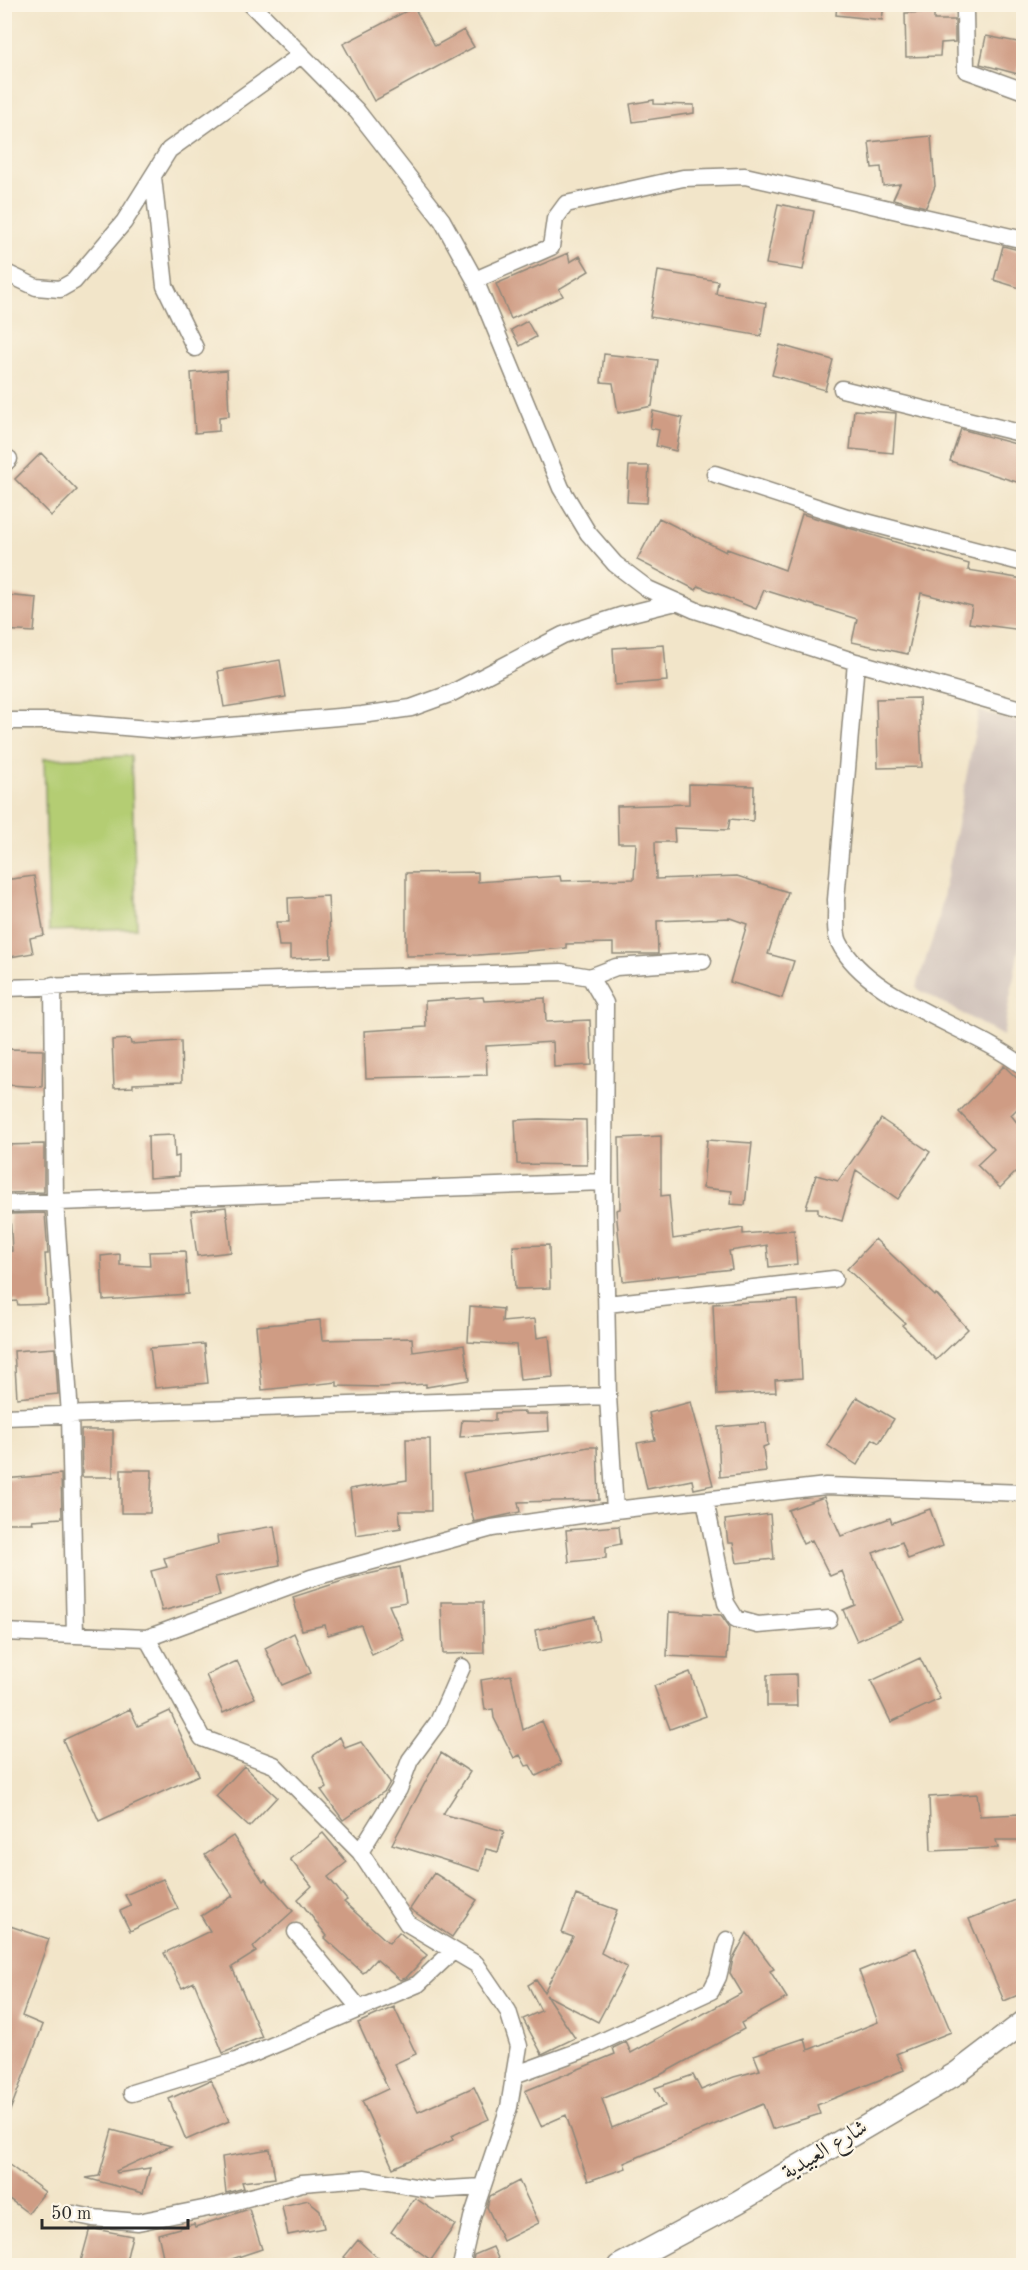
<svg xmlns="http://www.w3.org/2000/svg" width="1028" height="2270" font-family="'Old Standard TT',Amiri,serif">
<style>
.industrial{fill:#cfc1ba}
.green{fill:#b4cd73;stroke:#707c4f;stroke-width:1.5}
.building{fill:#cf9c84}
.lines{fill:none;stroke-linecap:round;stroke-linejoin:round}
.street-casing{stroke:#8e887a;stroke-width:19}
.secondary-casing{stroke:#8e887a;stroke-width:25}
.street{stroke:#fff;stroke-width:16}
.secondary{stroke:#fff;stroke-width:22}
.labels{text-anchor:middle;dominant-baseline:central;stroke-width:4.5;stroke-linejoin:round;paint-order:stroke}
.street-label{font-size:22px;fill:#2b2b2b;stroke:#fcf5e5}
</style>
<rect width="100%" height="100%" fill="#fcf5e5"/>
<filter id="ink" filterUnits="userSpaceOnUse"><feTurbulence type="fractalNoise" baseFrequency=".0167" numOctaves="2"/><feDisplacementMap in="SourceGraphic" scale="12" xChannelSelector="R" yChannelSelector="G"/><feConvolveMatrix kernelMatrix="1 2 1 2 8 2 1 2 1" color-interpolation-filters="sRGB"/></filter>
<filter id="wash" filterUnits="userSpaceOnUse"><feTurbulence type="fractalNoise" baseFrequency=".008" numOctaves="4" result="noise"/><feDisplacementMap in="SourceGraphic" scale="24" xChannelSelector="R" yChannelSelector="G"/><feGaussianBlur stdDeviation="1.35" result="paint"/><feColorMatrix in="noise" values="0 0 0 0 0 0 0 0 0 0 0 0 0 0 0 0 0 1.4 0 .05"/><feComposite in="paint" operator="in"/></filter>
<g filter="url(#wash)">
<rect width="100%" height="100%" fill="#f2e5c9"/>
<!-- industrial -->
<path class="industrial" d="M979,711L1023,723V927L1003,1036L916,988L938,923Z"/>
<!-- green -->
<path class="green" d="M131,756L137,928L49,931L44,759Z"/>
<g id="blocks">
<!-- building -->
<path class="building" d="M837,4H884L882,20L836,15Z
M414,7L435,46L464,30L474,47L374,101L343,44Z
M934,12V20H955V42L941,43L940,56L906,57L905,13Z
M986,36L1023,43L1018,74L980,64Z
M654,100V104L694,105V113L633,122L630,104Z
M931,136L935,186L926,207L893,199L900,184L883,186L881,167L872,168L869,142Z
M778,204L814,211L803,270L766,264Z
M1003,246L1023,251V289L994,280Z
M568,253L570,262L580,256L589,271L559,289L563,296L511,319L496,284Z
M658,271L718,281L716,294L766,303L761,336L650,317Z
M527,321L536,337L520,346L511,330Z
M780,345L833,360L825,390L772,375Z
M604,354L658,360L652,406L618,413L613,383L601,382Z
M227,370L229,416L219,417V431L195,433L191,373Z
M854,410L896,413L893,453L850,449Z
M653,411L683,418L676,451L656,446L659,430L650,428Z
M961,429L1023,446V484L950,461Z
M41,453L77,490L51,516L15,479Z
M629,466H649L647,503L627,502Z
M802,514L969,564L968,570L1023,579L1022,630L969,623L972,606L921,593L908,654L852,642L857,619L764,590L756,609L698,586L696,590L637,560L659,518L726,552L727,549L785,570Z
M4,595L37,598L34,632L4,630Z
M664,645L667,681L615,685L613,648Z
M280,660L286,697L224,707L218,671Z
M919,698L922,767L878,768L876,699Z
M689,784L754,786L753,821L730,819L728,830L674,828L675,842H655L656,879L737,876L788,892L768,954L794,961L782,998L730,982L747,924L730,918L657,921L658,954H613V943L566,944V948L478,955L406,956V873L478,872V882L560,876L561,881L634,879L636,843H618L617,806L689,804Z
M34,876L44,935L30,938L33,953L4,958V880Z
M328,896L331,957L290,959V946H279L276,922H289L288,898Z
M483,997L484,1001L545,998L546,1022L590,1020L592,1065L554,1067L553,1042L486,1046L487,1075L366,1078L364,1031L426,1027L425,1001Z
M130,1039L131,1044L181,1041L182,1082L133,1084V1087L114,1088L112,1040Z
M9,1049L43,1050L42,1087L9,1085Z
M1004,1066L1023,1084V1103L1011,1115L1023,1130V1165L1000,1188L977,1165L994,1149L959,1112Z
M540,1119L586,1120L587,1165L517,1164L515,1120Z
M881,1119L930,1152L898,1199L856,1170L842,1221L818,1214V1208H806L816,1175L838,1181Z
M174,1135L175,1157L179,1156V1176L149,1178L148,1136Z
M661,1136V1196L669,1195L673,1239L743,1228V1234L794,1230L797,1264L769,1267L767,1245L729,1251L732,1269L623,1281L616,1210L620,1209L619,1138Z
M707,1140L752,1143L745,1205L730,1204L732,1191L703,1188Z
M44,1144V1192L8,1193V1191H4V1145Z
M226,1207L231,1252L197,1256L191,1211Z
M45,1213L48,1254H45L48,1304L18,1305L17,1301L4,1302V1252L12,1251L10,1214Z
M875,1239L935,1296L936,1294L968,1329L936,1360L902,1325L905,1323L847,1269Z
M549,1245L550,1288L515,1289L513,1246Z
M185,1251L188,1294L103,1300L101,1256L120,1254V1265L150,1266L149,1252Z
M798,1300L802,1378L775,1380L776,1392L717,1395L713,1304Z
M470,1306L503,1309L502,1322L535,1319L537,1338L549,1336L553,1377L520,1380L516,1345L468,1342Z
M320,1320L322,1340L412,1338L413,1352L464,1345L469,1380L426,1387V1384L382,1387L337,1386V1382L262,1390L256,1326Z
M204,1344L208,1383L155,1388L150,1348Z
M55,1348L58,1394L17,1398L14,1351Z
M857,1397L894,1419L879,1443L873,1439L857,1465L827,1445Z
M691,1402L713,1485L694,1489L692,1480L647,1489L637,1443L655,1440L649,1413Z
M525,1412V1414H548L549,1431L460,1437L462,1420L495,1421V1413Z
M766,1423L768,1445L763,1447L766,1472L720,1477L718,1427Z
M81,1430H113V1477H82Z
M406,1439H430L431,1511H399L401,1528L356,1535L350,1489L407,1480Z
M588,1447H597L599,1500L518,1502L520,1512L474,1522L463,1473Z
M121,1470H152L150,1513H121Z
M61,1474L62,1518L32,1520L33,1523H4V1479Z
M824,1497L841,1536L890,1518L892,1523L930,1509L943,1546L908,1559L902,1542L873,1553L904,1620L857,1641L843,1610L855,1605L842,1571L830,1576L812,1540L803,1544L788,1510Z
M770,1514L774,1559L737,1563L733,1543H728L725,1520Z
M274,1526L280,1565L215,1577L220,1596L162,1611L151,1571L167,1567L164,1558L218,1544L217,1536Z
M619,1526L621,1544L606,1547V1558L569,1562L566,1530Z
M400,1567L406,1602L389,1605L404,1640L372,1655L361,1625L328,1635L325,1625L302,1630L293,1597L355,1577Z
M441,1602H483L484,1653L443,1654Z
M669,1612L721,1615L729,1626L727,1659L667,1656Z
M594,1617L599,1640L539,1651L535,1630Z
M294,1633L311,1673L282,1685L265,1648Z
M920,1658L940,1699L891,1722L871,1681Z
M237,1661L255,1698L223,1713L206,1675Z
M690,1672L706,1716L670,1729L654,1686Z
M796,1674L797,1706H767V1675Z
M511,1675L523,1730L542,1721L561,1764L536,1776L530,1765L526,1766L520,1755L514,1758L494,1718L493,1709L485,1710L481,1680Z
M130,1709L138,1726L170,1711L199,1775L99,1821L63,1740Z
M340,1737L345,1748L361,1742L390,1782L385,1791L343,1820L321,1790L327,1788L313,1756Z
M441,1753L470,1772L443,1814L504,1831L498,1852L486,1849L480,1871L392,1844Z
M244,1766L277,1797L249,1827L216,1796Z
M977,1794L980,1816L1020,1814L1021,1840H996L998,1848L931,1851L929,1797Z
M323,1833L347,1862L328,1877L347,1900L344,1902L389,1943L399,1932L427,1955L406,1978L400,1980L376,1959L363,1973L325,1938L327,1936L298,1899L312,1886L290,1859Z
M233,1836L263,1881L265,1879L293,1911L253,1947L256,1952L232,1967L262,2037L223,2053L194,1982L182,1988L164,1953L210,1931L201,1916L233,1896L205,1855Z
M434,1873L477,1900L452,1937L410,1909Z
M163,1879L178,1909L130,1931L120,1911L131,1906L125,1895Z
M576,1895L617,1910L601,1953L627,1967L598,2022L546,1995L575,2038L542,2054L523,2019L541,2011L528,1985L536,1980L544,1992L573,1937L562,1933Z
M1023,1897V1993L1004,2001L969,1919Z
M4,1924L49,1939L22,2016L43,2025L6,2121Z
M747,1933L774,1969L770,1971L787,1998L741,2023L744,2029L660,2075L602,2099L612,2128L665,2106L655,2088L693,2075L701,2090L734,2077L760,2070L754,2055L805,2038L808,2050L878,2022L859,1971L916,1948L951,2032L896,2054L904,2070L817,2105L820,2114L772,2129L763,2104L624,2163L626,2168L588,2181L566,2115L541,2126L525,2091L615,2054L613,2048L626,2042L631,2053L742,1993L730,1973L733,1959Z
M394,2007L416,2054L394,2064L418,2112L474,2087L489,2119L451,2136L453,2140L393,2168L362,2101L388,2089L358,2023Z
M211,2080L229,2121L186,2140L169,2099Z
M112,2130L171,2146L116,2171L117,2173L150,2168L143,2193L86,2178L99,2176Z
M270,2149L275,2178L242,2182L244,2188L226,2193L222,2157Z
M4,2161L45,2192L28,2213L4,2195Z
M519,2181L539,2223L503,2241L487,2207L490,2196Z
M415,2198L455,2225L431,2260L391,2232Z
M308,2200L320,2210L324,2228L288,2235L282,2206Z
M249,2209L262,2249L214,2265H165L158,2234L194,2224L195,2227Z
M90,2228L132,2236L125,2265H80Z
M358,2240L371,2252L388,2265H356L344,2257Z
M493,2247L501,2265H472L474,2255Z"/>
</g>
</g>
<g filter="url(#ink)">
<use href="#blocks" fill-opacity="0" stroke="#8e887a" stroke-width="1.5"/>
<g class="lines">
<!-- street casing -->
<g class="street-casing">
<path id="street" d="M251,4L357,111L442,220L475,280L561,488L588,533L615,564L648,589L695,610L856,662L1024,710
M965,11L966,70L1024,91
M153,177L165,286L195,348
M4,272L36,287L60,289L74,281L124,222L169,150L301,55
M475,280L551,247L555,219L566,204L683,178L745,176L1024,240
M842,389L1024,434
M4,464L9,459
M715,474L847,517L1024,563
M856,662L836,900C837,912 834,931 839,942C867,1000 972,1026 1024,1067
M4,721H52L172,731L362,715L411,708L452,693L563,635L620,616L676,602
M590,977L616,967L703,961
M53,985L55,1201L70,1415L75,1635
M4,988L561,972L590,977L605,1003L604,1182L608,1396L615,1510
M4,1204L604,1182
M607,1304L834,1279
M4,1417L608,1396
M705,1500L726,1603L736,1619L758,1625L829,1619
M4,1632L147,1638L311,1578L492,1528L615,1510L826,1486L1024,1493
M147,1638L202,1738L274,1765L360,1852L407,1923L476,1964L508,2011L519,2046L509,2107L472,2218L461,2266
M360,1852L399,1789L410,1760L438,1722L462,1667
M296,1932L360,2009
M514,2075L588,2048L711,1991L718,1977L727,1940
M132,2093L236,2061L418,1984L453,1951
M74,2214L93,2218L138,2222L218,2206L302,2183L365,2178L432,2190L482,2187"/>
</g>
<!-- secondary casing -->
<g class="secondary-casing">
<path id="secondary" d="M619,2266L738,2202L957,2073L1024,2022"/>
</g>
<!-- street -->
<use href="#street" class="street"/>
<!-- secondary -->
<use href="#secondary" class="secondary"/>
</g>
</g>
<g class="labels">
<!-- street labels -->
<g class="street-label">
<text transform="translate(825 2150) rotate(-31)">شارع العبيدية</text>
</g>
</g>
<!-- margin -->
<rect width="1028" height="2270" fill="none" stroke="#fcf5e5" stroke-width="24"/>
<!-- scale -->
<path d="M42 2219v9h146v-9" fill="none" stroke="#2b2b2b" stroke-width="3"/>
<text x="51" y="2219" font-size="18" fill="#2b2b2b" stroke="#fcf5e5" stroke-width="4.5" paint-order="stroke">50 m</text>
</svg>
